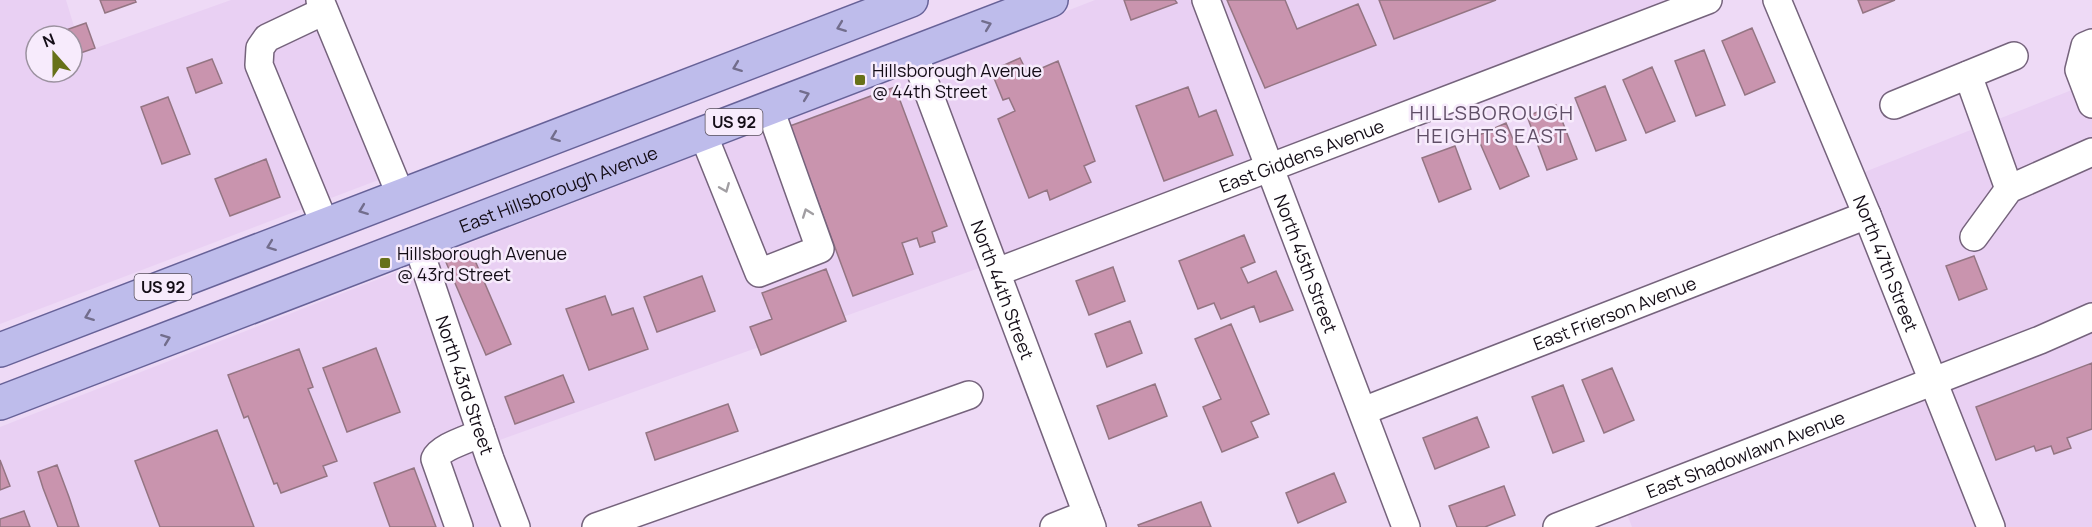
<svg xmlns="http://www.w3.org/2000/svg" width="2092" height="527" font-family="Manrope,sans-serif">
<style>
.built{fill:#e9d0f3;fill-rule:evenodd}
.building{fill:#c994ae;stroke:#947583;stroke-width:1.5}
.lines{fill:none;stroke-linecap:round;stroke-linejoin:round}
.minor-casing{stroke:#75637c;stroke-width:30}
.major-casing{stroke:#676298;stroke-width:36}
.minor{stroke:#fff;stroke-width:27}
.major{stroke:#bebceb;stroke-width:33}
.oneway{stroke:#726d8c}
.oneway2{stroke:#a19ea2}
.poi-dot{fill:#677119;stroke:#f7ebfc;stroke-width:2}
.labels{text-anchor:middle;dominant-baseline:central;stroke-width:5;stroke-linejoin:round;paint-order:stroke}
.shield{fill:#f7ebfc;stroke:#58505c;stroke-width:1.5}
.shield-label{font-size:16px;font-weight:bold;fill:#140d17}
.poi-label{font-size:18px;fill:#140d17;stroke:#f7ebfc;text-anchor:start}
.street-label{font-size:18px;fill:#140d17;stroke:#f7ebfc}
.neighbourhood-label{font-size:20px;letter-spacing:1.5px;fill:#604f67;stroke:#f7ebfc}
</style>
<rect width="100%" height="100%" fill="#eedaf6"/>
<!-- built -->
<path class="built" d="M0,0H66L82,53L231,0H307L381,179L0,324ZM36,36H72V72H36Z
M1095,0H1194L1253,158L1003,256L930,64Z
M1219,0H1670L1276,150Z
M908,73L982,267L497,441L434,257Z
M2092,82V527H2004L1862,173Z
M412,266L504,527H0V427Z
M1928,398L1979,527H1632L1627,514Z"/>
<!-- building -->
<path class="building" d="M100,0H135L136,2L105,13Z
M1124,0H1175L1177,3L1131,20Z
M1227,0H1285L1297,29L1358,4L1376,45L1265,88Z
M1379,0H1496L1394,39Z
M1858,0H1895L1863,13Z
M86,23L95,48L72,56V36H49Z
M1752,28L1775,82L1745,95L1722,41Z
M1704,50L1725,105L1696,116L1675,61Z
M1020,58L1028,74L1058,61L1095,161L1084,166L1091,182L1050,200L1047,190L1029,198L998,119L1015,111L1009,98L1003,100L991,71Z
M212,59L222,83L196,93L187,68Z
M1652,67L1675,121L1646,133L1623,80Z
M1605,86L1626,140L1596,151L1575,98Z
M895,87L947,226L932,232L935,242L920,247L917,238L902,243L913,274L853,296L790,126Z
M1188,87L1199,117L1216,110L1233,155L1164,181L1136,106Z
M168,97L190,154L162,164L141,107Z
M1556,105L1577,159L1547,170L1527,116Z
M1506,123L1529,176L1500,189L1477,136Z
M1455,146L1471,189L1439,202L1422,158Z
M266,159L280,197L230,216L215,179Z
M1244,235L1255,262L1241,268L1248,283L1276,271L1293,310L1260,322L1254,306L1221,319L1214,303L1198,309L1179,261Z
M470,249L511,344L486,355L445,260Z
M1974,256L1987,289L1959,300L1946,266Z
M1113,267L1125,301L1089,315L1076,281Z
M826,269L846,321L761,355L750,327L772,319L762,293Z
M702,276L715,311L657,332L644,297Z
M605,296L612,315L633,308L648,349L589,370L566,309Z
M1130,321L1142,353L1107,367L1095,334Z
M1231,324L1269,414L1251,422L1258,437L1222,452L1203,407L1221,399L1195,339Z
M376,348L400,412L347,432L323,368Z
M299,349L313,387L308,389L337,461L323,466L327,476L281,493L277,483L274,484L248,416L244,418L228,375Z
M2092,363V429L2067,438L2071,448L2054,454L2051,446L2036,451L2034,446L1996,460L1976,407Z
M1612,368L1634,420L1604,433L1582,380Z
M563,375L574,402L515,424L505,397Z
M1155,384L1167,416L1109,439L1097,406Z
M1563,385L1584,441L1553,453L1532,397Z
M728,404L738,431L655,460L646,433Z
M1477,417L1489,447L1435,469L1423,438Z
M217,430L254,527H160L135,461Z
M0,460L10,486L0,490Z
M57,465L69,497L79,527H58L43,488L38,472Z
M414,468L436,527H390L374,483Z
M1334,473L1346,502L1298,523L1286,493Z
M1504,486L1515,515L1485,527H1457L1449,506Z
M1201,502L1211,527H1139L1138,525Z
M24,511L30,527H0V519Z"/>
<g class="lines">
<!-- minor casing -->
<g class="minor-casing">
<g id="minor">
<path d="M320,0L401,196"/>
<path id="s1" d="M1206,0L1406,527"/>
<path id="s2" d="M1777,0L1867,215L1991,527"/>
<path d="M324,11L267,38L260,48L259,65L325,225"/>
<path d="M2092,43L2085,46L2079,70L2092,104"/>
<path id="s3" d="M914,54L1092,527"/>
<path d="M1968,75L2009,189"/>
<path d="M1894,105L2014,56"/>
<path d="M703,134L759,273L820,249L770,109"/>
<path d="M1974,237L2009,189L2092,152"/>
<path id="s4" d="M417,243L490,459L516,527"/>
<path id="s5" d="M997,272L1708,0"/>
<path id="s6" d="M1363,411L1867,215"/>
<path d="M459,527L435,459C440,447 469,439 481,433"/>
<path d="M596,527L969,395"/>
<path d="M1054,527L1087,514"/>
<path id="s7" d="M1557,527L2040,340L2092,317"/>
</g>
</g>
<!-- major casing -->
<g class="major-casing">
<g id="major">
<path d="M0,350L911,0"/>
<path id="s8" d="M0,403L1051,0"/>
</g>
</g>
<!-- minor -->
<use href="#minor" class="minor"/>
<!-- major -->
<use href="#major" class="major"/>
</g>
<!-- one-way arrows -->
<defs><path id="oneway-chevron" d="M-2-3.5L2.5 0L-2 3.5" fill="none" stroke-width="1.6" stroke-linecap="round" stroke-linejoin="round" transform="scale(1.5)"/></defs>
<g class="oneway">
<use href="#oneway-chevron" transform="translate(987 25) rotate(-21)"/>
<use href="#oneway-chevron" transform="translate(841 27) rotate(159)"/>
<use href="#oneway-chevron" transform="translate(737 67) rotate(159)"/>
<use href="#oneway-chevron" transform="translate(805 95) rotate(-21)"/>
<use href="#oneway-chevron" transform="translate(555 137) rotate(159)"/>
<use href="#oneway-chevron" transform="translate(363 210) rotate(159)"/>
<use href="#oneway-chevron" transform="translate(271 246) rotate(159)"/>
<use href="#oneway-chevron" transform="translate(89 316) rotate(159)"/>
<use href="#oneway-chevron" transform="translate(166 339) rotate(-21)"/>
</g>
<g class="oneway2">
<use href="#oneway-chevron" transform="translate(725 188) rotate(68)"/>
<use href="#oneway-chevron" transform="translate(807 213) rotate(-110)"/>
</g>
<!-- markers -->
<g class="poi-dot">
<rect x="854" y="74" width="12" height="12" rx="3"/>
<rect x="379" y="257" width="12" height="12" rx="3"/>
</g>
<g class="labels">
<!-- shield labels -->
<g class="shield">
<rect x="705.5" y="109" width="57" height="26" rx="4.5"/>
<rect x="134.5" y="274" width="57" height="26" rx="4.5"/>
</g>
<g class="shield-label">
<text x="734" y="122">US 92</text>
<text x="163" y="287">US 92</text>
</g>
<!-- poi labels -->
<g class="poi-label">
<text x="872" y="70">Hillsborough Avenue<tspan x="872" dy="21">@ 44th Street</tspan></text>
<text x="397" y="253">Hillsborough Avenue<tspan x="397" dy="21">@ 43rd Street</tspan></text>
</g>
<!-- street labels -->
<g class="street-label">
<text stroke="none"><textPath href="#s5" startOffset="326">East Giddens Avenue</textPath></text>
<text stroke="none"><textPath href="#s8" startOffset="598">East Hillsborough Avenue</textPath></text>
<text stroke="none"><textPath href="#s2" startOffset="285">North 47th Street</textPath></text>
<text stroke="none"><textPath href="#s1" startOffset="282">North 45th Street</textPath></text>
<text stroke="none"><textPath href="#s3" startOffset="252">North 44th Street</textPath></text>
<text stroke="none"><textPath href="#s6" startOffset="270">East Frierson Avenue</textPath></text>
<text stroke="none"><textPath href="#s4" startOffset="150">North 43rd Street</textPath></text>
<text stroke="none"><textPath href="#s7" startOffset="202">East Shadowlawn Avenue</textPath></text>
</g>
<!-- neighbourhood labels -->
<g class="neighbourhood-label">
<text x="1492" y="112">HILLSBOROUGH<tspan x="1492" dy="23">HEIGHTS EAST</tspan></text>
</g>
</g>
<!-- north arrow -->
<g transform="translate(54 54) rotate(339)"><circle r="28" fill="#f7ebfc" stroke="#9c92a0" stroke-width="1.5"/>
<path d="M0-4.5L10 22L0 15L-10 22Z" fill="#677119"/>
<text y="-9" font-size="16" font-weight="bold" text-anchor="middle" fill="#140d17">N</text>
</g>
</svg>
